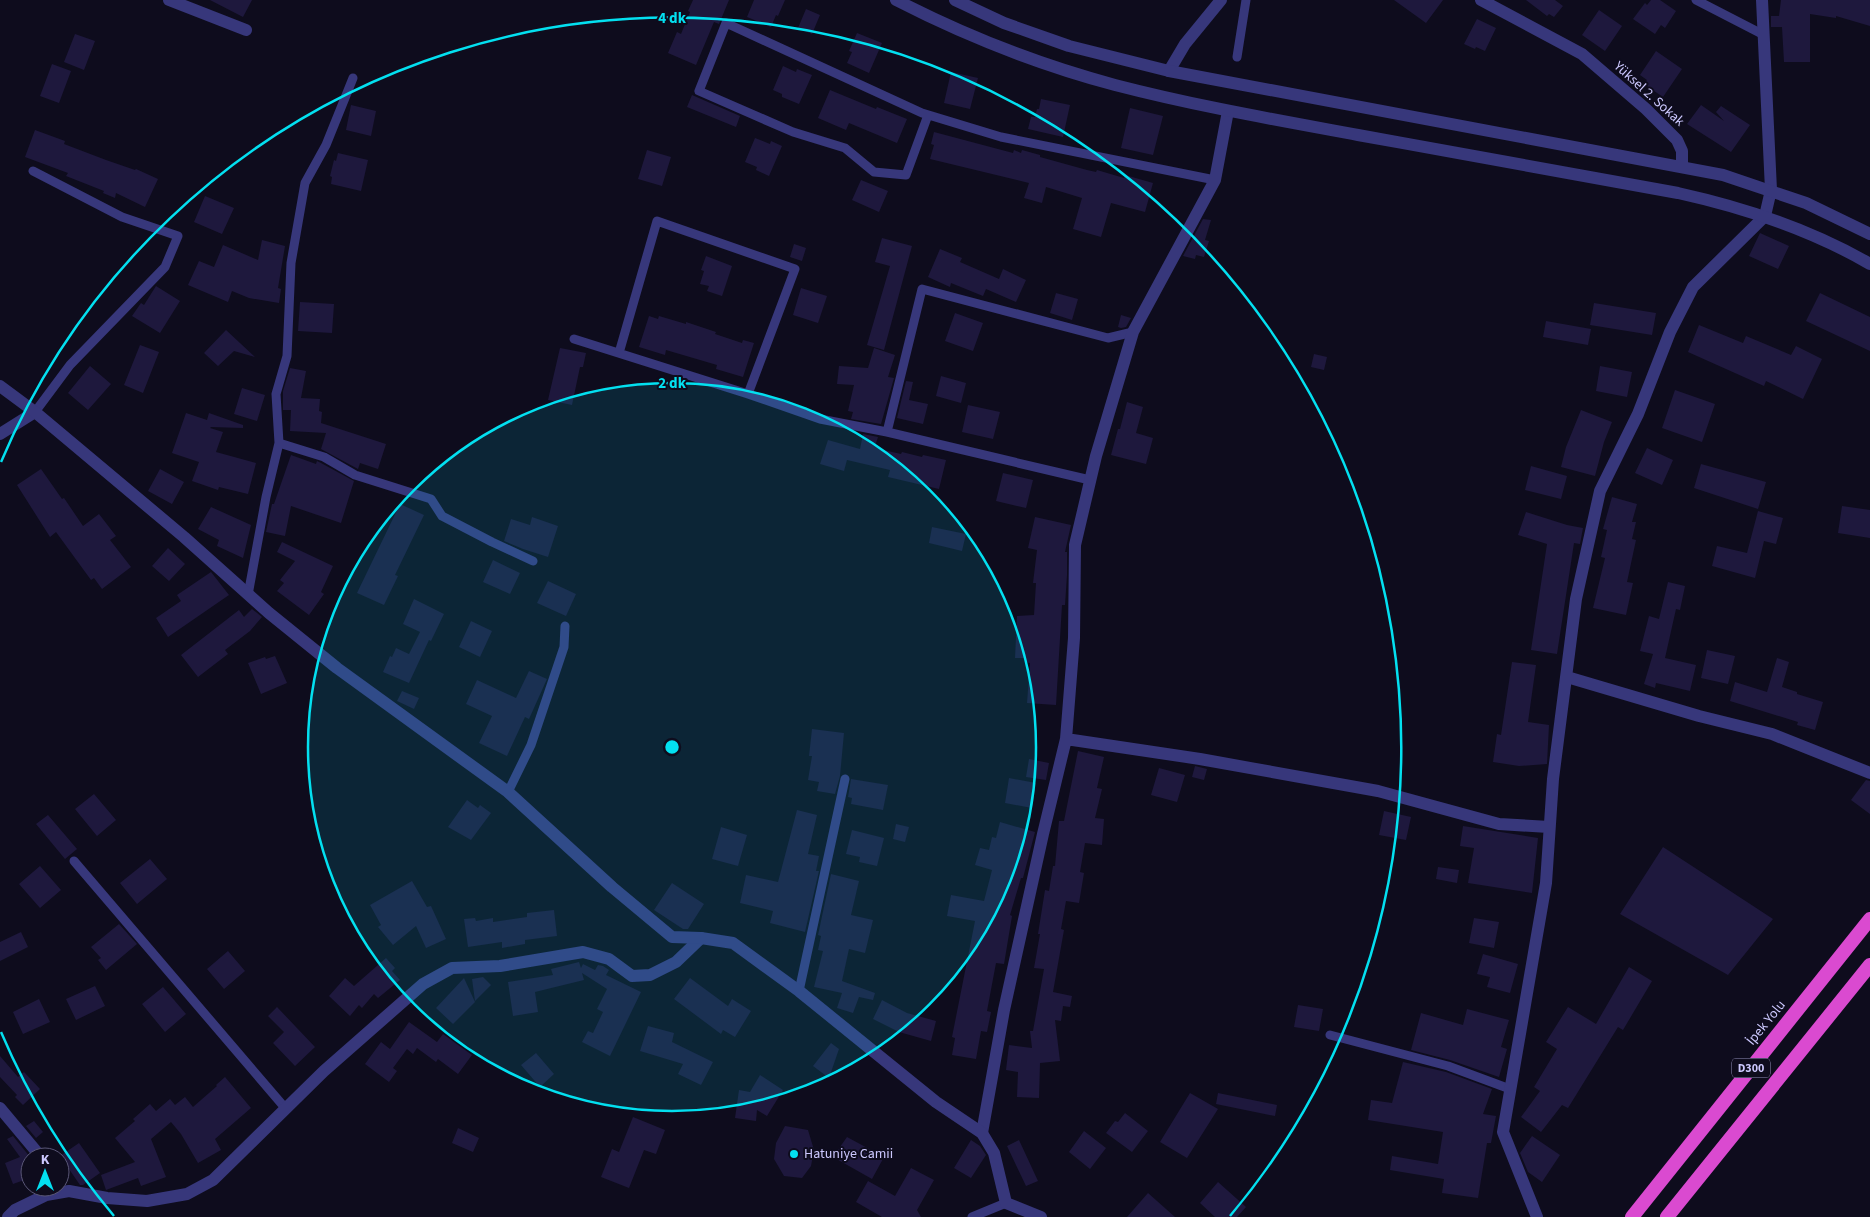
<svg xmlns="http://www.w3.org/2000/svg" width="1870" height="1217" font-family="'Source Sans 3',sans-serif">
<style>
.building{fill:#1e183d}
.lines{fill:none;stroke-linecap:round;stroke-linejoin:round}
.service{stroke:#37377b;stroke-width:9}
.minor{stroke:#37377b;stroke-width:12}
.tertiary{stroke:#37377b;stroke-width:12}
.trunk{stroke:#da4ad0;stroke-width:14}
.ring{fill:none;stroke:#03e0f0;stroke-width:2.5}
.poi-dot{fill:#03e0f0;stroke:#0e0c1d;stroke-width:2}
.labels{text-anchor:middle;dominant-baseline:central;stroke-width:4;stroke-linejoin:round;paint-order:stroke}
.shield{fill:#0e0c1d;stroke:#9390ba;stroke-width:1}
.shield-label{font-size:12px;font-weight:bold;fill:#ccc8fe}
.street-label{font-size:14px;fill:#ccc8fe;stroke:#0e0c1d}
.poi-label{font-size:14px;fill:#ccc8fe;stroke:#0e0c1d;text-anchor:start}
.centre{fill:#03e0f0;stroke:#0e0c1d;stroke-width:2.5}
.ring-label{font-size:15px;text-anchor:middle;font-weight:bold;fill:#03e0f0;stroke:#0e0c1d;stroke-width:4;stroke-linejoin:round;paint-order:stroke}
</style>
<rect width="100%" height="100%" fill="#0e0c1d"/>
<!-- building -->
<path class="building" d="M210,0H252L243,17Z
M693,0H729L719,24L714,22L696,65L668,53L677,32L681,34L690,12L688,11Z
M754,0H785L778,16L776,15L771,27L747,17Z
M1394,0H1443L1426,23Z
M1526,0H1555L1563,6L1554,17L1549,14L1547,16Z
M1651,0H1660L1676,11L1665,28L1661,25L1655,34L1633,19L1645,3L1647,5Z
M1781,0H1870V26L1836,16V18L1810,14V62H1784L1782,27H1771V16H1779Z
M806,9L820,15L812,34L798,28Z
M1599,10L1622,26L1605,51L1582,35Z
M1477,19L1496,28L1485,51L1476,47L1475,49L1464,44Z
M857,33L882,43L869,73L847,63L852,52L849,51Z
M75,34L95,41L84,70L64,62Z
M1656,51L1682,69L1663,97L1644,84L1647,80L1640,75Z
M52,64L71,71L59,103L40,96Z
M783,66L796,72L797,69L812,75L799,104L782,97V94L773,90Z
M951,72L978,78L970,109L944,103Z
M830,90L876,109L877,107L907,119L897,143L849,123L846,130L818,118Z
M692,95L740,116L736,127L687,107Z
M1041,99L1070,105L1063,137L1028,129L1031,117H1035L1037,109H1039Z
M351,105L376,111L371,136L346,130Z
M1701,105L1724,121L1716,112L1721,106L1750,125L1731,152L1687,124Z
M1130,108L1163,116L1153,155L1121,148Z
M35,130L65,141L64,144L106,160L135,170L136,169L158,179L145,207L116,193L115,198L103,193L104,191L66,176L68,173L25,157Z
M934,132L1013,153L1014,150L1021,153L1022,150L1040,155V157L1087,170L1096,172L1097,170L1124,178L1125,175L1153,183L1145,212L1111,203L1101,237L1073,229L1082,198L1046,187L1042,203L1024,198L1029,183L930,159L934,145L931,144Z
M755,138L770,144L771,141L782,146L769,176L756,170L757,167L745,162Z
M647,150L671,157L662,186L638,179Z
M338,153L368,160L361,191L331,184L332,177L330,176L334,160L336,161Z
M861,180L888,191L879,212L852,200Z
M205,196L234,208L222,234L194,222Z
M1203,219L1211,220L1205,240L1209,241L1204,257L1196,255L1195,259L1183,256Z
M1760,233L1789,246L1778,269L1749,256Z
M882,238L912,246L884,350L867,345L890,266L875,262Z
M262,240L285,246L278,288L281,289L279,303L249,298L232,291L228,302L188,285L199,261L214,267L223,245L258,260Z
M794,244L806,248L802,261L790,257Z
M940,249L962,258L960,262L999,279L1003,269L1026,280L1016,302L986,289L983,296L951,283L950,287L928,277Z
M706,256L732,266L722,296L707,291L709,286L700,284L704,271L701,270Z
M156,286L180,301L160,333L132,316L141,303L144,305Z
M801,288L827,296L818,323L793,315Z
M1056,293L1078,299L1072,320L1050,313Z
M1820,293L1870,317V351L1806,321Z
M300,302L334,304L332,333L298,331Z
M1594,303L1656,313L1652,335L1590,325Z
M955,313L983,323L973,351L945,341Z
M1121,315L1131,318L1126,327L1121,328L1118,327Z
M649,316L658,319L659,316L686,324V322L716,332L715,334L742,343L743,340L754,343L743,377L716,369L717,365L666,350L665,355L639,347Z
M1546,321L1591,329L1588,345L1543,337Z
M1699,325L1743,343L1746,336L1791,355L1796,346L1822,359L1803,399L1766,381L1764,386L1688,352Z
M226,330L255,357L234,351L218,366L204,353Z
M140,345L159,352L143,393L124,385Z
M560,348L586,353L583,367H580L572,405L548,400Z
M874,348L895,355L888,377L894,378L881,424L851,419L853,412L848,411L854,385L837,384L839,366L868,368Z
M1314,354L1327,357L1324,370L1311,367Z
M90,366L111,384L88,410L68,393Z
M1600,366L1632,372L1627,397L1596,391Z
M290,368L306,371L301,398L320,399L319,411L322,412L321,423L386,444L378,469L360,463L358,469L321,449L326,433L290,431L291,410H283V391Z
M941,376L966,383L961,403L936,396Z
M906,381L913,382L909,400L928,404L923,424L897,418Z
M242,388L265,395L257,421L234,414Z
M1675,390L1715,404L1702,442L1662,428Z
M1127,402L1143,407L1136,433L1153,438L1146,464L1111,455L1118,429H1120Z
M968,405L1000,412L993,439L962,432Z
M1581,410L1612,422L1604,442L1595,476L1561,467L1566,447Z
M186,413L207,420L209,413L243,425V428L211,427L210,428L223,432L216,452L256,463L248,494L219,487L218,490L192,481L199,462L172,453Z
M863,434L878,437L875,446L880,447L879,449L901,454L902,452L922,457L923,455L946,460L939,489L888,477L890,470L847,460L844,471L820,464L828,440L860,449Z
M1647,448L1673,460L1662,485L1635,473Z
M291,455L316,464L317,461L321,463L354,481L341,523L291,506L285,536L266,532L272,504H274Z
M1701,464L1766,482L1758,509L1694,488Z
M1531,466L1567,476L1561,499L1525,490Z
M41,469L62,499L64,498L83,526L99,514L116,536L110,540L131,567L102,589L94,578L91,580L56,532L50,537L17,485Z
M160,469L184,482L172,504L148,491Z
M1003,473L1033,480L1026,508L996,501Z
M1612,497L1637,504L1632,522H1636L1632,539L1636,540L1627,582L1633,583L1626,615L1593,608L1605,558L1601,557L1607,530L1603,529Z
M400,504L424,515L395,575L398,576L384,605L357,593Z
M1842,506L1870,510V538L1838,533Z
M211,507L251,525L243,558L217,546L219,540L198,529Z
M1758,511L1783,518L1776,544L1764,541L1755,578L1712,566L1717,546L1747,553Z
M1526,512L1567,525L1583,528L1580,544L1574,543L1557,654L1531,650L1547,544L1518,535Z
M532,517L558,526L548,557L523,549L504,541L511,519L530,525Z
M1035,517L1071,525L1065,552H1067V575L1065,605H1062L1056,705L1027,703L1030,663L1025,662L1026,658H1015L1017,616L1034,615L1036,583H1033L1037,550L1028,548Z
M932,527L966,534L962,551L929,543Z
M282,542L333,566L321,592L324,594L309,615L277,591L284,583L280,580L295,561L277,552Z
M168,548L185,564L169,581L152,566Z
M493,560L520,573L510,594L483,582Z
M211,572L229,595L168,637L156,618L181,601L177,595Z
M548,581L576,594L566,616L537,603Z
M1668,582L1685,586L1680,610L1676,609L1665,658L1696,665L1690,691L1656,683L1655,688L1644,684L1653,654L1640,651L1649,616L1659,619Z
M414,599L444,614L431,641L429,640L409,683L383,672L390,656L392,657L396,648L409,654L420,632L403,624Z
M252,609L262,617L250,631L225,650L228,654L198,677L181,655L239,610L244,617Z
M471,621L492,631L480,657L459,647Z
M1707,650L1735,656L1728,684L1701,678Z
M275,656L287,683L261,694L248,663L265,657L266,659Z
M1777,658L1789,662L1782,687L1797,692V694L1823,702L1815,730L1797,725L1798,722L1730,701L1735,682L1767,692Z
M1512,662L1536,665L1528,722L1549,725L1547,764L1519,766L1493,762L1497,734L1501,735Z
M529,671L547,679L529,719L525,717L507,756L479,743L492,716L466,704L477,680L516,698Z
M402,691L419,698L414,709L397,701Z
M812,729L844,733L840,776L835,794L817,791L819,782L808,780L812,756H809Z
M1078,751L1104,757L1097,788L1102,789L1095,818L1104,819L1102,845L1085,843L1080,872L1084,873L1079,903L1066,901L1061,929L1064,930L1053,992L1072,996L1070,1007L1063,1006L1061,1021L1055,1020L1060,1061L1040,1063L1039,1098L1017,1097L1018,1072L1006,1070L1009,1045L1032,1048L1030,1031H1033L1044,969L1034,968L1040,934H1038L1045,890L1049,891L1053,866H1055L1059,821H1064Z
M1029,759L1049,763L1046,780L1026,777Z
M1195,766L1207,769L1204,780L1192,777Z
M1159,768L1185,775L1177,802L1151,795Z
M1009,778L1036,783L1032,808L1005,803Z
M851,779L888,785L883,810L851,804L852,798L848,797Z
M1866,780L1870,781V814L1851,800Z
M94,794L116,820L97,836L75,809Z
M467,800L478,808L480,805L491,813L471,840L448,827Z
M797,810L817,815L808,854L819,856L816,871H819L805,932L770,923L773,911L740,903L746,875L778,882Z
M1384,811L1411,817L1406,840L1379,835Z
M48,815L77,849L65,859L36,824Z
M1000,822L1035,832L1023,878H1021L1010,915L1012,916L1004,964L996,963L987,1011L991,1012L987,1032L981,1031L976,1059L952,1055L955,1038L952,1037L975,921L947,916L951,895L984,901L992,870L975,865L980,848L989,850L992,837L996,838Z
M896,824L909,827L905,842L893,839Z
M1463,826L1538,838L1532,893L1468,883L1474,848L1460,846Z
M721,827L747,835L738,866L712,859Z
M852,830L884,838L877,866L859,862L860,857L846,854Z
M1663,847L1773,919L1728,975L1620,914Z
M150,859L167,879L137,904L120,883Z
M40,866L61,890L40,908L19,884Z
M1438,867L1459,870L1457,883L1436,879Z
M831,874L859,881L851,915L873,920L865,953L849,949L842,981L875,993L873,1000L859,997L853,1013L837,1008L842,993L814,987L823,951L818,950L821,936L818,935Z
M412,881L427,907L431,906L446,939L426,948L416,926L393,945L378,927L381,925L370,905Z
M672,883L704,904L688,929H683L654,910Z
M554,910L557,936L525,940V944L502,948V942L468,947L464,919L475,918L476,921L493,918V922L527,917V913Z
M1474,918L1499,922L1494,948L1469,943Z
M119,924L137,944L106,970L98,960L101,958L91,947Z
M21,932L28,947L0,961V942Z
M228,951L245,971L224,989L207,969Z
M1483,954L1518,964L1510,993L1487,987L1490,977L1477,974Z
M386,958L395,968L392,971L400,980L378,998L374,994L362,1008L359,1005L350,1016L329,996L345,978L354,986Z
M579,962L581,968L583,964L595,970L598,965L603,966L609,970L606,975L641,992L610,1056L582,1042L588,1031L593,1033L603,1012L597,1009L607,989L582,973L584,980L535,992L538,1012L513,1016L508,982L553,975L551,969Z
M1629,967L1652,981L1623,1030L1618,1027L1568,1108L1562,1105L1541,1132L1521,1117L1540,1091L1534,1087L1557,1049L1546,1042L1568,1007L1596,1024Z
M483,977L491,985L475,1001L472,979Z
M464,978L475,1002L453,1024L436,1008Z
M690,978L728,1006L732,999L751,1011L735,1037L723,1030L721,1034L674,999Z
M95,986L105,1006L76,1020L66,999Z
M163,987L186,1014L165,1032L142,1004Z
M39,999L50,1022L23,1034L13,1012Z
M882,1000L907,1013L936,1021L931,1041L899,1032L873,1019Z
M1298,1005L1323,1009L1319,1031L1294,1027Z
M277,1007L315,1047L295,1066L273,1043L284,1032L268,1016Z
M1467,1009L1509,1020L1501,1047L1507,1049L1499,1077L1450,1060L1411,1050L1421,1013L1463,1025Z
M409,1022L437,1042L443,1034L472,1055L458,1074L438,1059L436,1062L417,1048L413,1054L407,1049L393,1068L397,1071L389,1082L365,1064L381,1042L390,1049Z
M648,1026L674,1033L672,1042L713,1062L701,1085L678,1074L683,1064L640,1051Z
M831,1043L839,1049L829,1078L813,1066Z
M536,1053L554,1074L540,1087L521,1065Z
M0,1056L18,1077L24,1072L40,1089L23,1105L15,1097L17,1095L0,1077Z
M1403,1062L1446,1072L1492,1089L1483,1114L1496,1116L1491,1143H1487L1478,1198L1442,1193L1444,1179L1390,1170L1392,1156L1438,1164L1443,1132L1368,1120L1371,1100L1392,1103Z
M760,1075L783,1090L767,1116L757,1110L756,1121L735,1118L739,1090L750,1092Z
M225,1077L251,1108L215,1139L221,1150L198,1163L181,1134L171,1122L151,1139L166,1177L141,1186L138,1178L106,1190L101,1175L135,1162L115,1138L135,1121L133,1119L150,1104L156,1111L170,1099L175,1105L185,1097L193,1107L217,1086L216,1085Z
M1190,1093L1218,1109L1187,1158L1160,1142Z
M1218,1093L1277,1105L1275,1116L1216,1104Z
M1125,1113L1148,1131L1132,1152L1106,1133L1115,1121L1118,1122Z
M633,1117L665,1130L656,1154L644,1150L629,1188L601,1177L612,1149L619,1152Z
M34,1121L43,1132L36,1138L26,1126Z
M785,1126L808,1130L814,1150L811,1166L802,1178L784,1176L774,1159L776,1143Z
M458,1128L479,1138L473,1152L452,1143Z
M1084,1131L1106,1148L1090,1169L1069,1152Z
M13,1136L30,1157V1178L13,1184L5,1163L20,1157L7,1139Z
M1532,1136L1560,1155L1542,1182L1528,1172L1520,1153Z
M847,1137L884,1157L872,1179L833,1157Z
M971,1140L980,1146L986,1155L971,1178L954,1168Z
M1019,1140L1038,1181L1026,1186L1007,1146Z
M79,1143L100,1173L83,1185H80L60,1156Z
M911,1168L934,1180L917,1210L921,1217H882L856,1202L868,1181L895,1196Z
M1218,1182L1246,1207L1237,1217H1215L1200,1203Z
M1148,1193L1175,1217H1127Z"/>
<g class="lines">
<!-- service -->
<path class="service" d="M1696,0L1762,34
M1237,57L1246,0
M928,115L906,175L874,172L845,148L793,132L699,91L726,23L922,113L1001,137L1215,180
M33,171L122,217L178,236L165,267L70,365L35,412
M574,339L748,394L820,419L887,432L1090,480
M619,353L657,221L795,269L748,394
M887,432L922,289L1108,338L1133,332
M279,443L324,457L355,475L431,499L442,516L492,542L533,561
M248,595L266,497L279,443L276,394L287,356L291,263L305,183L326,145L353,78
M508,792L531,745L564,647L565,626
M74,861L286,1109
M799,991L845,779
M1330,1035L1448,1066L1510,1089
M972,1217L1006,1203"/>
<!-- minor -->
<path class="minor" d="M169,0L246,30
M1169,71L1185,44L1221,0
M0,434L35,412
M1567,677L1699,716L1772,734L1870,773
M1066,739L1200,759L1378,791L1499,824L1549,827
M0,1108L41,1157
M982,1133L1004,1010L1043,834L1066,739L1074,638L1075,545L1096,456L1133,332L1215,180L1228,111
M8,1217L15,1210L46,1195L69,1191L107,1198L147,1201L187,1194L213,1180L324,1071L423,984L452,968L500,966L583,952L609,959L632,976L650,975L676,962L701,938
M1537,1217L1503,1132L1546,883L1553,779L1576,599L1600,491L1638,414L1670,332L1693,287L1765,216L1771,190L1762,0"/>
<!-- tertiary -->
<path class="tertiary" d="M896,0C966,36 1040,65 1115,85C1196,106 1277,120 1358,135C1465,154 1572,174 1678,193C1746,208 1810,229 1870,264
M955,0L1004,23L1069,46L1169,71L1723,175L1806,203L1870,234
M1481,0L1582,54L1646,109L1677,140L1682,151V167
M0,386L35,412L184,537L269,613L337,668L508,792L612,887L672,937L701,938L733,943L799,991L936,1102L982,1133L994,1153L1006,1203L1041,1217"/>
<!-- trunk -->
<path class="trunk" d="M1632,1217L1870,919
M1667,1217L1870,965"/>
</g>
<!-- distance rings -->
<circle cx="672" cy="747" r="364" fill="#03e0f0" fill-opacity=".12"/>
<g class="ring">
<circle cx="672" cy="747" r="364"/>
<path d="M114 1216A729 729 0 0 1 1 1032M1 462A729 729 0 1 1 1230 1216"/>
</g>
<!-- markers -->
<circle class="poi-dot" cx="794" cy="1154" r="5"/>
<g class="labels">
<!-- shield labels -->
<rect class="shield" x="1732" y="1058.5" width="38" height="19" rx="4"/>
<g class="shield-label">
<text x="1751" y="1068">D300</text>
</g>
<!-- street labels -->
<g class="street-label">
<text transform="translate(1649 94) rotate(42)">Yüksel 2. Sokak</text>
<text transform="translate(1766 1023) rotate(-51)">İpek Yolu</text>
</g>
<!-- poi labels -->
<g class="poi-label">
<text x="804" y="1154">Hatuniye Camii</text>
</g>
</g>
<circle cx="672" cy="747" r="8" class="centre"/>
<g class="ring-label">
<text x="672" y="23">4 dk</text>
<text x="672" y="388">2 dk</text>
</g>
<!-- north arrow -->
<g transform="translate(45 1172)"><circle r="24" fill="#0e0c1d" stroke="#5a5777"/>
<path d="M0-4L9 19L0 12L-9 19Z" fill="#03e0f0"/>
<text y="-8" font-size="14" font-weight="bold" text-anchor="middle" fill="#ccc8fe">K</text>
</g>
</svg>
